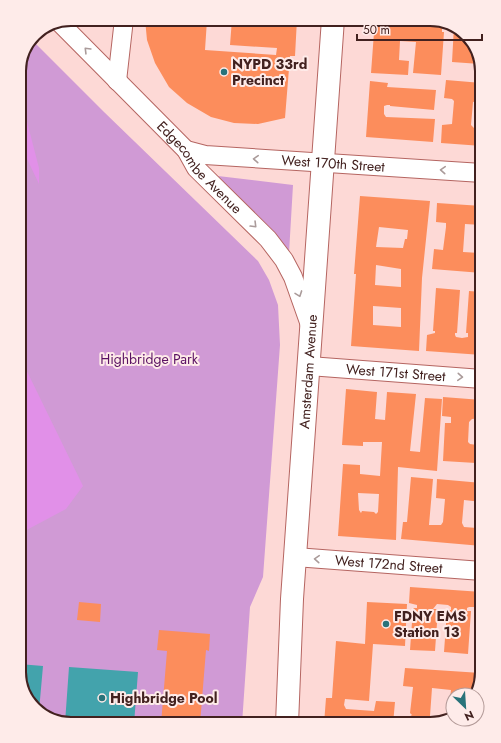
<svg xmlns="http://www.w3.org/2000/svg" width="501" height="743" font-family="Jost,sans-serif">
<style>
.green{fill:#d09ad5}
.forest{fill:#e190e8}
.water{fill:#43a3ac}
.building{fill:#fc8d5c;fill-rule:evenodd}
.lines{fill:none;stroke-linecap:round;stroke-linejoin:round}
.minor-casing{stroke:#b56561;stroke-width:20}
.secondary-casing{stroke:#b56561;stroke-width:24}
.minor{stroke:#fff;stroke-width:18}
.secondary{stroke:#fff;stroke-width:22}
.oneway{stroke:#aa9b9a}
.poi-dot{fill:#29737a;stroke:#feebe9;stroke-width:1.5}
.labels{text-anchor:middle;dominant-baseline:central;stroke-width:4;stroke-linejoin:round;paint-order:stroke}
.poi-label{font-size:14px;font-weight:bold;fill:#42211f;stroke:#feebe9;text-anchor:start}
.street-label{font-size:14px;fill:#42211f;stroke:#feebe9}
.park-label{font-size:14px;fill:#5a1162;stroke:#feebe9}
.rim{fill:none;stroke:#42211f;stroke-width:2}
</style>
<rect width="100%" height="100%" fill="#fdd9d6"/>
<!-- green -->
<path class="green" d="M32,40L104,112L258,261L269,280L278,305L280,345L263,577L250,607L242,724H68L45,717L26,698L19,672V67Z
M218,176L293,185L289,253Z"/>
<!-- forest -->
<path class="forest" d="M19,101L23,106L39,168V184L19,142Z
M19,355L83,486L66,509L19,534Z"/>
<!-- water -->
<path class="water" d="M19,664L43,666L39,711C25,697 19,685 19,664Z
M69,667L138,672L134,724L65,723Z"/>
<!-- building -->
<path class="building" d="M145,19L207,20L205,50L276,55L277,48L230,45L232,19H297L295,56H290L285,118L258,124L234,123L211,117L187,103L169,87L155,63L147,40Z
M375,19H407L406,26H416L417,19H433L450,25L449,27L442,26V32H444L441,75L413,73L416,42L400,41L399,60L409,61L408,75L371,73Z
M454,26L459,28L475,45L480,64L452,62Z
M446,80L482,83V100L473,102L471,125L474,128H482V146L441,143L442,125L452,124L454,101L452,99L444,98Z
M370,81L388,83L387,87L436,90L434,110L390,106V105H387L384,106V114L386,117L435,119L433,142L366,137Z
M360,196L430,201L422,278L419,351L351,346L356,274H354ZM379,227L408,230L407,239H405L403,248L376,247ZM376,265L401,269V287L375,285ZM373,306L401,308V327L373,325Z
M437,203L482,206V225L465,224L463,252L480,253L481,243L482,244V273L432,269L434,249L443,250L446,227V223L436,222Z
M436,288L460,290L457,333H455V335L456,337L462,338L468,337V333H466L469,291L482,292V355L426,351L427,335L435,333V331H433Z
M346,389L377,392L375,419L385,420L387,392L416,394L410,451L420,452L425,398L442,399L437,471L398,467L396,540L338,536L343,464L360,465V474L380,476L382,442H363V446L342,445ZM358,493L379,494L378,512L376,514L374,512L362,511L361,513L359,510Z
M443,397L482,400V418L472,419L469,422L468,442L470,444L477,445L476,463L443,461L445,423H451V417L442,416Z
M411,477L433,479L429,525H441L443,522L445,499L436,498L437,479L482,483V502L464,500L462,523L464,527L477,528L479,525L482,507V546L401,539L403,522H407Z
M410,587L482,592V607H469L467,608V611H471L468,654L444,652L447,610H451V607L448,605L437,604L433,609H438L435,651L410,650L413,608H417V605L409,603Z
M79,602L101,604L100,622L77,620Z
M367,602L407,604L405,646L373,644L369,701L345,699L344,705L346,709L374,711L376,701L395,702L393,724H324L326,698H332L336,641L365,644Z
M480,613H482V655L477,654Z
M159,630L210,634L209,651L206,650L200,724H161L167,651L157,650Z
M405,668L481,673L480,678L477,692L470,691V695H453V718L430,724H401V716H406L407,718L412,715L410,713L413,687L403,686ZM432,688L451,690L448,716L449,717L447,720H433L430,716Z"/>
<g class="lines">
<!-- minor casing -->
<g class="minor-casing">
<g id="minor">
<path id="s1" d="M60,23L186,150L196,168L268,239L284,260L293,277L310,325"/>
<path d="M117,81L124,19"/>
<path id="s2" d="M186,150L205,155L482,173"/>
<path id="s3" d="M309,366L482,379"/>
<path id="s4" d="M295,557L482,571"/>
</g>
</g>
<!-- secondary casing -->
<g class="secondary-casing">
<g id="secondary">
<path id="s5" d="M287,724L292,599L333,19"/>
</g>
</g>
<!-- minor -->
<use href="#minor" class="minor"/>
<!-- secondary -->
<use href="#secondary" class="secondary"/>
</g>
<!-- one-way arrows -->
<defs><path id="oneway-chevron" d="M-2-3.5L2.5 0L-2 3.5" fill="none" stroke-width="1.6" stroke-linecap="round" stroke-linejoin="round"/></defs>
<g class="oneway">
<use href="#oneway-chevron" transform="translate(87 50) rotate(-135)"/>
<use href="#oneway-chevron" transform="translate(256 159) rotate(-176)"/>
<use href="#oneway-chevron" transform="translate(443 170) rotate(-176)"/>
<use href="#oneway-chevron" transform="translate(254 225) rotate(45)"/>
<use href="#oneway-chevron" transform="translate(299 294) rotate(70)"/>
<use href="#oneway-chevron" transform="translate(460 377) rotate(4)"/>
<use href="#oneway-chevron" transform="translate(317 559) rotate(-176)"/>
</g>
<!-- markers -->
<g class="poi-dot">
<circle cx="224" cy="72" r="4"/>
<circle cx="386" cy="624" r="4"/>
<circle cx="102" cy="698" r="4"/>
</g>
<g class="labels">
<!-- poi labels -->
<g class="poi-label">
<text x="232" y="64">NYPD 33rd<tspan x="232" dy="16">Precinct</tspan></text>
<text x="394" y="616">FDNY EMS<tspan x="394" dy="16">Station 13</tspan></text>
<text x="110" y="698">Highbridge Pool</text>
</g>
<!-- street labels -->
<g class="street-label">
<text stroke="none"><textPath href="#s2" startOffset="148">West 170th Street</textPath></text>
<text stroke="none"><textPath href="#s1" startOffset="201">Edgecombe Avenue</textPath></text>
<text stroke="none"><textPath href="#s5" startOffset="353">Amsterdam Avenue</textPath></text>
<text stroke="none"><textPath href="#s3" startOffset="87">West 171st Street</textPath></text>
<text stroke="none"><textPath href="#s4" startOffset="94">West 172nd Street</textPath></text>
</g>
<!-- park labels -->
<g class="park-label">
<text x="149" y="359">Highbridge Park</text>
</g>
</g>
<!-- crop -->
<path d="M0 0H501V743H0ZM71 26H430A45 45 0 0 1 475 71V672A45 45 0 0 1 430 717H71A45 45 0 0 1 26 672V71A45 45 0 0 1 71 26Z" fill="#feebe9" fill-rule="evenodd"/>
<path class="rim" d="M71 26H430A45 45 0 0 1 475 71V672A45 45 0 0 1 430 717H71A45 45 0 0 1 26 672V71A45 45 0 0 1 71 26Z"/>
<!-- north arrow -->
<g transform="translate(465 707) rotate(155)"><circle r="19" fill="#feebe9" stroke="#b39a98"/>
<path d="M0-3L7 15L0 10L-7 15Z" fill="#29737a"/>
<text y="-6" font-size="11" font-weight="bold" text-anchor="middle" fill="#42211f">N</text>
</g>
<!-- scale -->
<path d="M357 34v6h125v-6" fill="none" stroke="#42211f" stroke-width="2"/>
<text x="363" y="34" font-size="12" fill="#42211f" stroke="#feebe9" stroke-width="3" paint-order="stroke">50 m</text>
</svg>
